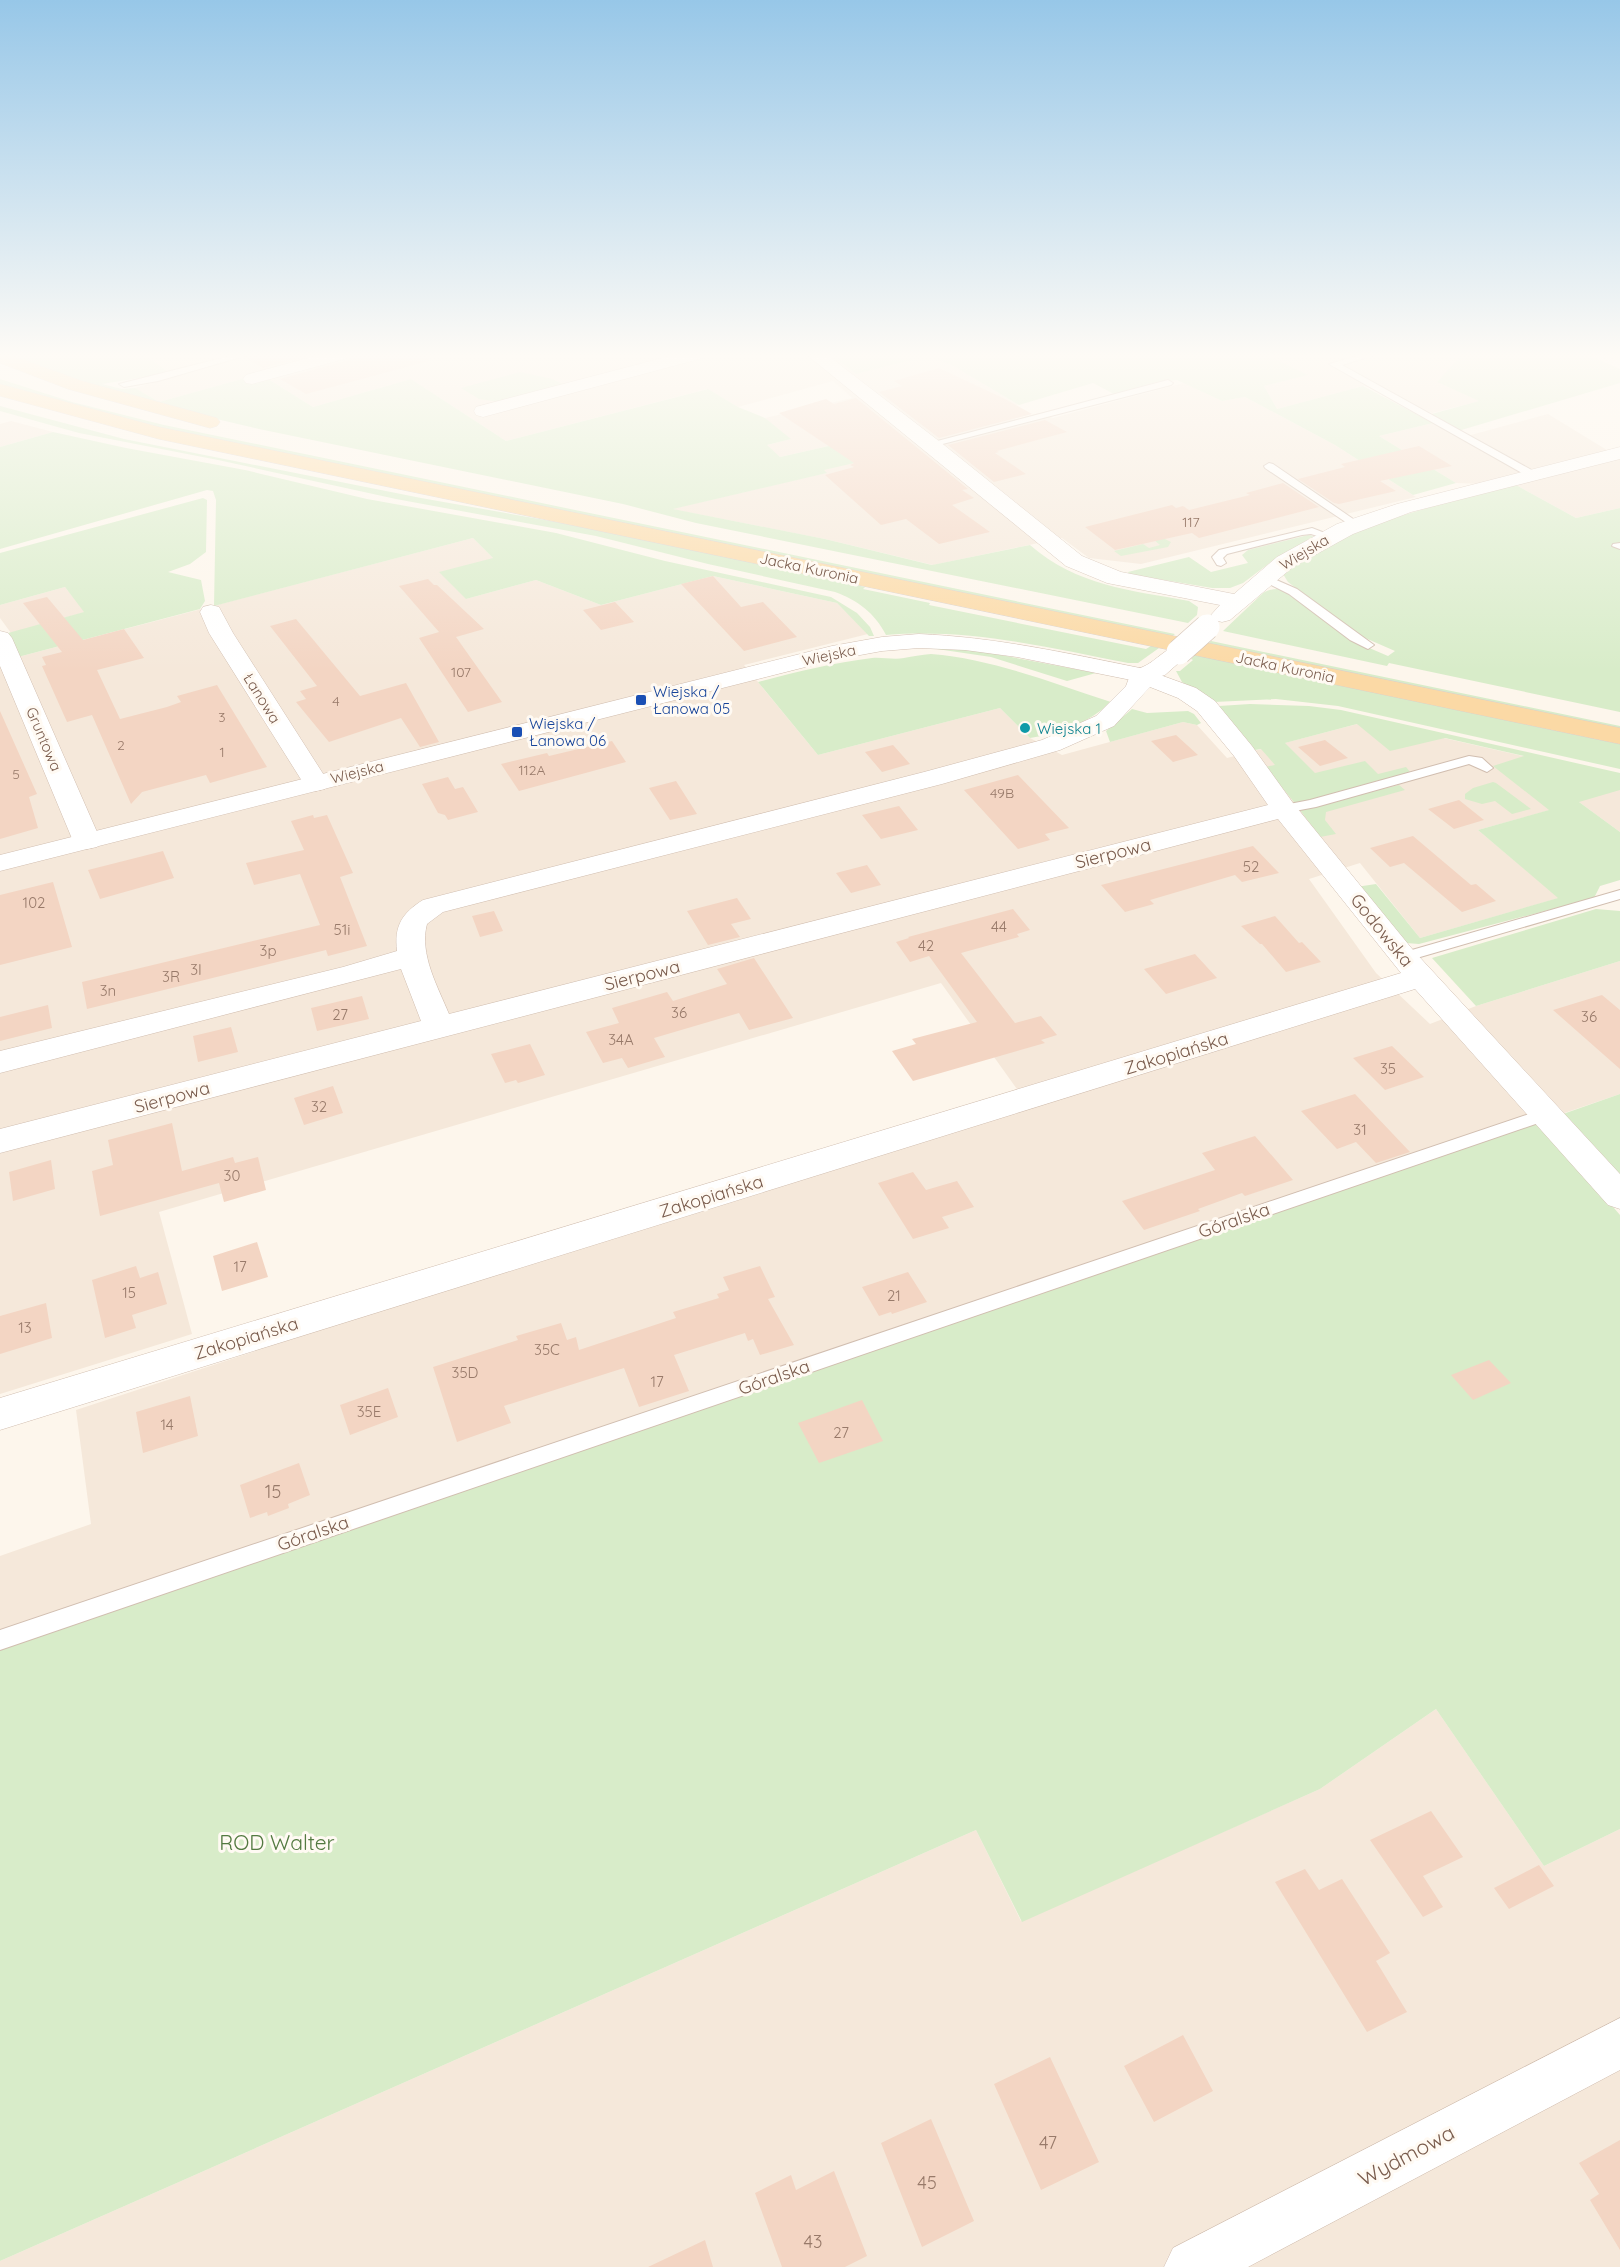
<svg xmlns="http://www.w3.org/2000/svg" width="1620" height="2267" font-family="Quicksand,sans-serif">
<style>
.residential{fill:#f5e8da}
.green{fill:#d8ecc9}
.building{fill:#f3d5c3}
.lines{fill:none;stroke-linecap:round;stroke-linejoin:round}
.service-casing{stroke:#d1beb0;stroke-width:2}
.minor-casing{stroke:#d1beb0;stroke-width:1}
.tertiary-casing{stroke:#d1beb0;stroke-width:1}
.primary-casing{stroke:#dad1cd;stroke-width:1}
.service{fill:#fff;fill-rule:evenodd}
.minor{fill:#fff;fill-rule:evenodd}
.tertiary{fill:#fff;fill-rule:evenodd}
.primary{fill:#fbd9a5;fill-rule:evenodd}
.tertiary-bridge-casing{stroke:#d1beb0;stroke-width:26;stroke-linecap:butt}
.tertiary-bridge{stroke:#fff;stroke-width:25}
.transit-dot{fill:#1a4fb4;stroke:#fffaf3;stroke-width:2}
.culture-dot{fill:#0f9aa8;stroke:#fffaf3;stroke-width:2}
.labels{text-anchor:middle;dominant-baseline:central;stroke-width:6;stroke-linejoin:round;paint-order:stroke}
.far-number-label{font-size:14px;fill:#987a6a}
.far-street-label{font-size:15px;fill:#7a5c4d;stroke:#fffaf3}
.far-transit-label{font-size:15px;fill:#164399;stroke:#fffaf3;text-anchor:start}
.far-culture-label{font-size:15px;fill:#0d838f;stroke:#fffaf3;text-anchor:start}
.number-label{font-size:15px;fill:#987a6a}
.street-label{font-size:18px;fill:#7a5c4d;stroke:#fffaf3}
.near-number-label{font-size:18px;fill:#987a6a}
.near-park-label{font-size:21px;fill:#537a41;stroke:#fffaf3}
.near-street-label{font-size:21px;fill:#7a5c4d;stroke:#fffaf3}
</style>
<rect width="100%" height="100%" fill="#fdf6ec"/>
<!-- residential -->
<path class="residential" d="M143,354H830L856,374L927,356L950,364L1019,405L1001,410L1016,419L1039,413L1053,418L1184,383L1222,401L1245,397L1335,445L1416,497L1141,564L1089,558L1062,538L933,565L825,539L671,509L826,473L823,470L851,441L780,457L764,446L790,439L765,418L852,398L833,381L738,407L707,389L506,441L411,379L313,407L260,374L159,402L135,388L166,379L171,374Z
M1264,354H1451L1460,358L1437,382L1480,401L1432,413L1379,389L1363,386L1277,409L1264,386L1307,375Z
M1548,414L1620,458V508L1576,518L1516,485L1456,483L1379,436L1433,423L1460,438Z
M11,421L53,432L0,447V424Z
M473,538L493,558L466,599L536,580L601,605L713,576L837,603L868,634L744,665L818,755L1000,708L1030,738L1062,755L1183,722L1197,725L1227,758L1369,721L1620,778V832L1579,802L1478,830L1559,898L1420,938L1360,863L1309,879L1376,973L1430,1024L1476,1006L1620,961V1094L0,1646V1556L91,1524L76,1410L1024,1099L941,983L159,1212L192,1334L0,1394V637L18,657Z
M65,587L85,612L11,633L0,618V605Z
M1436,1709L1544,1866L1620,1829V2267H0V2261L976,1830L1021,1921L1320,1789Z"/>
<!-- green -->
<path class="green" d="M2,354H143L170,373L102,384L122,389L135,388L159,402L260,374L313,407L411,379L506,441L708,389L738,407L765,418L791,439L767,445L780,457L851,441L876,458L824,470L827,473L673,509L825,539L932,565L1030,545C1077,586 1130,590 1189,601L1198,607L1197,615L1188,623L696,523L623,504L259,429L208,417L29,366Z
M830,354H1264L1308,375L1264,386L1277,409L1363,386L1433,423L1379,436L1456,483L1413,495L1335,445L1245,397L1222,401L1177,380L1157,382L1114,394L1093,383L1019,405L950,364L927,356L856,374Z
M1451,354H1587L1620,369V383L1458,431L1428,415L1479,401L1437,382L1459,358Z
M520,372L552,379L565,385L499,402L479,399L461,388Z
M0,379L72,402L164,425L1175,634L1170,638L154,427L0,384Z
M0,406L124,439L421,498L602,530L865,587L863,589L930,603L929,605L1146,649L1151,646L1159,648L1138,663H1128C1047,647 968,628 886,635C875,613 857,600 835,592L708,564L596,536L396,499L218,460L79,433L0,411Z
M53,432L126,448L245,470L367,499L556,533L665,561L831,597L857,613L870,627L874,636H869L837,603L713,576L601,605L536,580L466,599L439,572L493,558L473,538L214,606L216,500L213,491L207,490L0,549V447Z
M1516,485L1576,518L1620,508V712L1389,663L1387,666L1223,631L1263,593C1270,589 1276,588 1285,590L1353,641L1388,656L1395,651L1356,634L1288,582L1283,574C1337,526 1447,503 1516,485Z
M203,498L207,500L206,552L190,564L168,572L201,580L205,601L200,609L18,657L8,633L84,612L65,587L0,605V553Z
M1308,535L1314,536L1275,559L1243,583L1230,588H1212L1129,574L1128,572L1189,557L1211,572L1248,563L1242,555L1248,550Z
M1161,537L1171,542L1168,547L1121,556L1114,551L1143,544L1149,548L1160,545L1154,540Z
M1211,641L1620,726V731L1206,646Z
M930,648L974,650L1096,673L1067,681L991,657Z
M931,654C993,659 1052,683 1111,702C1087,724 1061,733 1030,738L1000,708L818,755L758,682C795,672 833,663 872,658C882,657 894,660 904,658C913,656 921,655 931,654Z
M1195,655L1620,744V769L1338,706L1276,699L1214,702L1182,682L1176,671H1180L1193,660L1191,659Z
M1250,704L1309,706L1341,710L1620,773V790L1579,802L1620,832V880L1600,886L1594,898L1419,944L1406,943L1356,887L1376,884L1420,938L1558,898L1478,830L1549,810L1493,766L1524,756L1445,738L1390,751L1357,724L1285,743L1315,773L1365,761L1378,774L1406,767L1411,773L1307,802H1294L1265,767L1275,765L1261,749L1255,750L1219,706Z
M1132,709L1147,713L1188,711L1194,714L1201,723L1197,725L1183,722L1110,742L1106,731Z
M1493,782L1496,783L1531,809L1512,814L1495,801L1482,804L1465,799V794L1473,788Z
M1399,785L1405,790L1326,812L1325,820L1336,834L1320,837L1300,810Z
M1596,909L1620,911V961L1476,1006L1432,958Z
M1620,1094V1175L1563,1114Z
M1540,1122L1620,1215V1829L1544,1866L1436,1709L1320,1789L1022,1922L976,1830L0,2261V1647Z"/>
<!-- building -->
<path class="building" d="M253,354H316L263,368L246,358Z
M353,354H428L429,361L306,394L280,379L349,360Z
M939,368L1005,399L1032,414L939,438L879,392L902,386L894,381Z
M856,398L968,489L962,490L974,498L952,505L990,532L939,544L906,519L881,525L825,475L854,467L850,465L854,463L779,413L826,399L834,404Z
M1045,420L1067,432L997,451L999,452L995,453L1026,474L994,482L948,445Z
M1419,446L1452,466L1380,481L1396,491L1339,504L1334,503L1298,479L1345,467L1341,464Z
M1283,483L1319,507L1199,538L1192,533L1115,550L1085,527L1172,505L1176,508L1183,506L1189,510L1250,495L1246,493Z
M713,576L741,607L763,602L797,637L744,651L681,584Z
M428,579L434,585H437L484,629L456,637L502,702L468,712L419,638L439,632L399,586Z
M47,597L83,640L124,629L144,658L97,670L120,719L167,707L181,702L177,696L217,685L267,767L210,783L206,775L142,792L131,804L92,715L67,722L42,666L46,665L42,657L62,652L23,603Z
M615,602L634,622L601,630L583,610Z
M296,619L360,696L406,683L439,742L420,747L401,718L329,742L296,702L306,699L300,691L317,686L270,626Z
M0,711L37,794L29,797L38,828L0,839Z
M1176,735L1198,755L1173,762L1151,741Z
M1325,740L1348,758L1320,766L1298,747Z
M612,741L626,762L519,791L501,764L547,753L549,756Z
M893,745L910,764L882,772L865,752Z
M1018,775L1069,828L1045,834L1050,840L1018,849L964,790Z
M448,777L455,789L463,787L478,812L448,820L445,815L438,813L422,784Z
M676,781L697,814L670,820L649,788Z
M1459,800L1484,820L1454,829L1428,809Z
M899,806L918,830L881,839L862,815Z
M313,815L314,818L327,815L353,873L340,877L367,946L328,956L326,950L87,1009L82,982L320,925L300,874L254,885L246,863L304,850L291,821Z
M1413,836L1471,885L1476,884L1496,901L1462,912L1404,863L1390,867L1370,848Z
M1253,846L1279,873L1242,882L1235,875L1150,900L1154,904L1125,912L1101,885Z
M163,851L174,878L100,899L88,870Z
M867,865L881,885L851,893L836,873Z
M53,882L72,947L0,965V895Z
M737,898L751,919L731,924L740,937L708,945L687,911Z
M1013,909L1030,930L1017,934L1019,937L961,953L1015,1023L1041,1016L1057,1035L1041,1040L1045,1043L913,1081L892,1051L916,1044L912,1039L977,1022L929,956L910,962L896,942L909,938L908,937Z
M494,911L503,931L480,937L472,916Z
M1275,916L1299,943L1302,942L1321,962L1286,972L1262,944H1260L1241,926Z
M1195,954L1217,978L1166,994L1144,969Z
M754,958L793,1018L749,1030L739,1013L654,1038L665,1057L628,1068L622,1058L603,1063L586,1032L619,1023L612,1008L667,992L673,1001L727,984L717,969Z
M1602,995L1620,1010V1069L1553,1010Z
M362,996L369,1019L317,1031L311,1008Z
M48,1005L52,1028L0,1041V1017Z
M231,1027L238,1052L198,1062L193,1036Z
M530,1044L545,1075L518,1083L516,1080L505,1083L491,1054Z
M1392,1046L1424,1077L1385,1090L1353,1058Z
M333,1086L343,1113L304,1125L294,1098Z
M1355,1094L1410,1152L1376,1163L1356,1142L1337,1149L1301,1111Z
M172,1123L182,1171L233,1157L235,1163L258,1157L266,1190L224,1202L219,1183L100,1216L92,1171L113,1165L108,1140Z
M1255,1136L1293,1180L1245,1196L1242,1193L1198,1209L1200,1211L1144,1230L1122,1201L1215,1170L1202,1153Z
M51,1160L55,1189L13,1201L9,1172Z
M913,1172L926,1190L957,1181L974,1207L942,1217L949,1228L913,1239L878,1183Z
M257,1242L268,1277L222,1291L213,1256Z
M136,1266L140,1278L158,1272L167,1304L132,1315L136,1328L105,1338L92,1280Z
M760,1266L775,1297L768,1299L794,1345L760,1355L753,1339L748,1341L745,1333L674,1355L689,1391L639,1407L624,1368L504,1406L511,1423L457,1442L433,1367L518,1340L516,1336L561,1323L567,1340L576,1337L579,1350L676,1318L673,1312L719,1298L717,1294L729,1290L723,1277Z
M908,1272L927,1302L892,1314L891,1312L879,1316L862,1287Z
M46,1303L52,1338L0,1354V1316Z
M1489,1360L1511,1383L1473,1400L1451,1375Z
M388,1388L398,1417L350,1435L340,1405Z
M190,1396L198,1436L143,1453L136,1412Z
M862,1400L883,1441L819,1463L798,1423Z
M299,1463L310,1495L288,1504L289,1508L268,1516L267,1512L250,1518L240,1485Z
M1431,1811L1463,1857L1423,1876L1443,1907L1423,1917L1370,1840Z
M1539,1865L1554,1886L1509,1909L1494,1888Z
M1305,1869L1319,1890L1342,1879L1390,1953L1376,1961L1407,2012L1367,2032L1275,1882Z
M1183,2035L1213,2091L1154,2122L1124,2066Z
M1050,2057L1099,2162L1041,2190L994,2084Z
M931,2119L974,2221L922,2247L881,2143Z
M1620,2140V2250L1590,2200L1599,2194L1579,2163Z
M834,2171L867,2256L845,2267H782L755,2193L791,2175L796,2190Z
M705,2240L713,2267H648Z"/>
<g class="lines">
<!-- service casing -->
<g class="service-casing">
<path id="service" d="M238,354H251L158,381L124,387L119,384Z
M1365,354H1378L1342,365L1537,473V477H1529L1329,364Z
M1168,380L1173,383L1171,385L931,447L926,444Z
M1269,463L1273,464L1362,525L1357,528L1353,527L1265,468L1264,466Z
M1312,528L1335,537L1330,540L1311,534L1302,535L1227,554L1223,558L1226,563L1221,566L1217,565L1212,557L1219,550Z
M1620,543V549L1612,546L1613,544Z
M1265,575L1297,589L1374,645L1368,649L1350,640L1289,594L1261,580L1259,578Z
M1469,756L1482,758L1493,768L1487,772L1469,764L1316,807L1284,813L1277,809L1279,806L1310,800Z
M1620,890V899L1403,962L1396,957L1398,954Z
M1547,1108L1553,1110L1555,1114L1553,1118L0,1650V1630Z"/>
</g>
<!-- minor casing -->
<g class="minor-casing">
<path id="minor" d="M323,354H351L348,358L252,384L246,383L243,379L246,375Z
M678,354H706L703,358L483,417L476,415L474,411L476,407Z
M211,605L219,607L233,633L329,783L325,789L316,791L307,789L209,633L200,612L203,607Z
M0,631L8,633L12,638L101,841L97,847L87,849L77,847L73,841L0,666Z
M1141,668L1196,688L1215,701L1252,746L1293,803L1413,950L1620,1174V1209L1608,1205L1415,989L0,1430V1398L1401,973L1278,819L0,1153V1129L421,1021L401,969L0,1073V1051L343,967L397,951C394,926 402,913 423,900L924,772L1042,740L1096,716L1126,686L1132,670ZM1150,687L1178,698L1197,711L1234,756L1268,805L449,1014C438,987 419,954 427,924L443,912L942,784L1060,750L1114,726Z
M1620,2018V2070L1248,2267H1164L1173,2248Z"/>
</g>
<!-- tertiary casing -->
<g class="tertiary-casing">
<path id="tertiary" d="M806,354H826L944,445L1082,556L1121,572L1234,594L1277,557L1337,524L1397,504L1620,447V459L1411,512L1353,534L1293,567L1230,620L1222,622L1214,620L1211,615L1220,605L1107,583L1066,566Z
M919,634C994,637 1066,653 1140,668C1158,662 1167,642 1187,647L1191,652L1165,675L1141,682L1017,657L965,650L919,648L882,651L833,660L0,871V855L832,646L882,637Z"/>
</g>
<!-- primary casing -->
<g class="primary-casing">
<path id="primary" d="M0,354H8L82,381L217,418L220,422L217,426L210,428L68,389L0,363Z
M0,384L159,427L1620,728V744L159,439L0,396Z"/>
</g>
<!-- service -->
<use href="#service" class="service"/>
<!-- minor -->
<use href="#minor" class="minor"/>
<!-- tertiary -->
<use href="#tertiary" class="tertiary"/>
<!-- primary -->
<use href="#primary" class="primary"/>
<!-- tertiary-bridge casing -->
<g class="tertiary-bridge-casing">
<path id="tertiary-bridge" d="M1179,652L1207,627"/>
</g>
<!-- tertiary-bridge -->
<use href="#tertiary-bridge" class="tertiary-bridge"/>
</g>
<!-- sky -->
<linearGradient id="sky" x2="0" y2="1"><stop stop-color="#97c7e8"/><stop offset="0.53" stop-color="#fefbf6"/><stop offset="1" stop-color="#fefbf6" stop-opacity="0"/></linearGradient>
<rect width="1620" height="671" fill="url(#sky)"/>
<!-- markers -->
<g class="transit-dot">
<rect x="635" y="694" width="12" height="12" rx="3"/>
<rect x="511" y="726" width="12" height="12" rx="3"/>
</g>
<circle class="culture-dot" cx="1025" cy="728" r="6"/>
<g class="labels">
<!-- far-number labels -->
<g class="far-number-label">
<text x="1191" y="522">117</text>
<text x="461" y="672">107</text>
<text x="336" y="701">4</text>
<text x="222" y="717">3</text>
<text x="121" y="745">2</text>
<text x="222" y="752">1</text>
<text x="532" y="770">112A</text>
<text x="16" y="774">5</text>
<text x="1002" y="793">49B</text>
</g>
<!-- far-street labels -->
<g class="far-street-label">
<text transform="translate(1304 552) rotate(-31)">Wiejska</text>
<text transform="translate(809 568) rotate(12)">Jacka Kuronia</text>
<text transform="translate(829 655) rotate(-12)">Wiejska</text>
<text transform="translate(1285 667) rotate(12)">Jacka Kuronia</text>
<text transform="translate(262 698) rotate(58)">Łanowa</text>
<text transform="translate(44 739) rotate(67)">Gruntowa</text>
<text transform="translate(357 772) rotate(-14)">Wiejska</text>
</g>
<!-- far-transit labels -->
<g class="far-transit-label">
<text x="653" y="691">Wiejska /<tspan x="653" dy="17">Łanowa 05</tspan></text>
<text x="529" y="723">Wiejska /<tspan x="529" dy="17">Łanowa 06</tspan></text>
</g>
<!-- far-culture labels -->
<g class="far-culture-label">
<text x="1037" y="728">Wiejska 1</text>
</g>
<!-- number labels -->
<g class="number-label">
<text x="1251" y="866">52</text>
<text x="34" y="902">102</text>
<text x="999" y="926">44</text>
<text x="342" y="929">51i</text>
<text x="926" y="945">42</text>
<text x="268" y="950">3p</text>
<text x="196" y="969">3I</text>
<text x="171" y="976">3R</text>
<text x="108" y="990">3n</text>
<text x="679" y="1012">36</text>
<text x="340" y="1014">27</text>
<text x="1589" y="1016">36</text>
<text x="621" y="1039">34A</text>
<text x="1388" y="1068">35</text>
<text x="319" y="1106">32</text>
<text x="1360" y="1129">31</text>
<text x="232" y="1175">30</text>
<text x="240" y="1266">17</text>
<text x="129" y="1292">15</text>
<text x="894" y="1295">21</text>
<text x="25" y="1327">13</text>
<text x="547" y="1349">35C</text>
<text x="465" y="1372">35D</text>
<text x="657" y="1381">17</text>
<text x="369" y="1411">35E</text>
<text x="167" y="1424">14</text>
<text x="841" y="1432">27</text>
</g>
<!-- street labels -->
<g class="street-label">
<text transform="translate(1113 853) rotate(-14)">Sierpowa</text>
<text transform="translate(1382 930) rotate(51)">Godowska</text>
<text transform="translate(642 975) rotate(-14)">Sierpowa</text>
<text transform="translate(1176 1053) rotate(-17)">Zakopiańska</text>
<text transform="translate(172 1097) rotate(-15)">Sierpowa</text>
<text transform="translate(711 1196) rotate(-17)">Zakopiańska</text>
<text transform="translate(1234 1220) rotate(-19)">Góralska</text>
<text transform="translate(246 1338) rotate(-17)">Zakopiańska</text>
<text transform="translate(774 1377) rotate(-19)">Góralska</text>
<text transform="translate(313 1533) rotate(-19)">Góralska</text>
</g>
<!-- near-number labels -->
<g class="near-number-label">
<text x="273" y="1491">15</text>
<text x="1048" y="2142">47</text>
<text x="927" y="2182">45</text>
<text x="813" y="2241">43</text>
</g>
<!-- near-park labels -->
<g class="near-park-label">
<text x="277" y="1842">ROD Walter</text>
</g>
<!-- near-street labels -->
<g class="near-street-label">
<text transform="translate(1406 2155) rotate(-28)">Wydmowa</text>
</g>
</g>
</svg>
